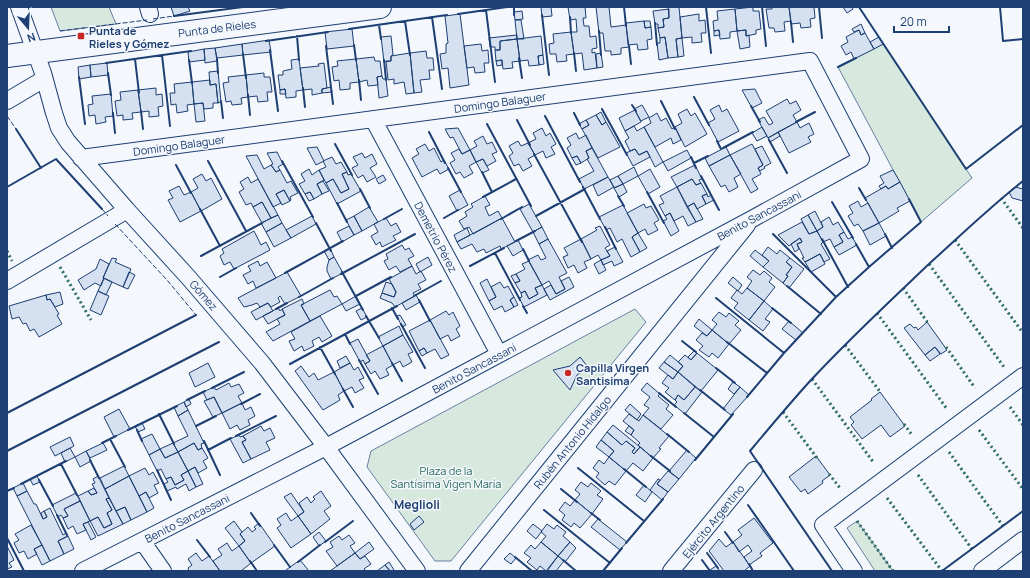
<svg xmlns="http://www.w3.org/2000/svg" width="1030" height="578" font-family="Manrope,sans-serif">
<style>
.green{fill:#d7e8df;stroke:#687fa3}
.building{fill:#d5e0f0;stroke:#1d3f73}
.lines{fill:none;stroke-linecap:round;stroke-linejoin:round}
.street-casing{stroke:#1d3f73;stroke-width:18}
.secondary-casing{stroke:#1d3f73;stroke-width:24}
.street{stroke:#f4f7fb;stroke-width:16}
.secondary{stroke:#f4f7fb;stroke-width:22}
.hedge{stroke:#2c6c60;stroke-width:3;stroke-dasharray:2 3;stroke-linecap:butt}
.fence{stroke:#1d3f73;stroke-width:1;stroke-dasharray:5 2;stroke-linecap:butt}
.wall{stroke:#1d3f73;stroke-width:2}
.poi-dot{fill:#c62828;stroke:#f4f7fb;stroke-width:1.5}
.labels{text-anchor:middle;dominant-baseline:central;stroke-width:3;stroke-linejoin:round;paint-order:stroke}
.street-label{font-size:11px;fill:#1d3f73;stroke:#f4f7fb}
.poi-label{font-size:11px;font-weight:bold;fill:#1d3f73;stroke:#f4f7fb;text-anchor:start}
.park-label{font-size:11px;fill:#2c6c60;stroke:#f4f7fb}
.neighbourhood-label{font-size:12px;font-weight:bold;fill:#1d3f73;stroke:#f4f7fb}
</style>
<rect width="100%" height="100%" fill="#f4f7fb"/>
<!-- green -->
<path class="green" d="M51,7H109L116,24L60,31Z
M883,44L972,178L921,222L838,67Z
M635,309L646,322L451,561H435L367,467L371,451Z
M857,521L893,571H875L847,528Z"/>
<!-- building -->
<path class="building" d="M171,7H188L190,11L174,16Z
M541,7H551L552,16L542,17Z
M568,7H585L586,18H583L584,26H589L590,37L596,36L597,48L592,49V53L595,52L597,68L584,70L582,53L574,54L571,32H577L576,19L570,20Z
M596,7H609L611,27L626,25L629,47L621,48V54L611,55V51H605L603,33H599Z
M668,7H679L682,38L676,39L678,57L668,58L665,37L660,38L658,28L664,27L663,19L669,18Z
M753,7V11H759L761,29L756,30V34L746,36V30L737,31L735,9Z
M772,7H789L791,21L784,22L785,31L775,32L774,28H769L766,9H772Z
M789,7H814L815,18L810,19L811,27L801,28L800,23L791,24Z
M843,7H852L853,9L847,13Z
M669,9V18L663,19L664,27L658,28V24H655L653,11Z
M735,9L737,31L730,32V38L720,39L719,30L714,31L713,21L718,20L717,11Z
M522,11L523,19L515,20L514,12Z
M460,14L469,85L450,88L448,68L442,69L440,54L446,53V44L448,43L445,16Z
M699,14V21L705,20L706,33H701L702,42L692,43V37L682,38L680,17Z
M515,20H521L524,39H517Z
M644,21H650L651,27L645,28Z
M644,21L645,28L651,27L652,39L647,40L648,49L638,50L637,44L628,45L626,23Z
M861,24L865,33L861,35L859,30L854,32L852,29Z
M352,29L354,46L327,49L325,32Z
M719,30L720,35L714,36V31Z
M746,30V36L749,35L750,47L740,49L737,31Z
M859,30L861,35L865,33L874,49L854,59L851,52L846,55L841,46L848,42L846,37Z
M571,32L574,54L566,55L567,61L557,62L556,54H550L549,44L554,43L553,34Z
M517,35V39L500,41V50H495V47H490L489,38Z
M391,36L393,55L391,56V61L384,62L381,37Z
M541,36L543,55L538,56L539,65L529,66L528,60L520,61L517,39Z
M665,37L668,58L659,60L657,43H660V38Z
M879,37L883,44L874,49L870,42Z
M682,38L684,56L678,57L676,39Z
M517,39L520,61L512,62L513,68L503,69L502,60L496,61L495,50H500V41Z
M269,40L271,52L243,55L242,44Z
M242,44L243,55L217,58L215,48Z
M481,44L482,51L488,50L489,63H484L485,72L475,73L474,67L467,68L464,46Z
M215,48L217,61L205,63L204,49Z
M204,49L205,60L189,62L188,52Z
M426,51L427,58H433L434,70H429L430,79L420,80L422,92L414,93L410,53Z
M410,53L414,93L406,94L404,82L394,84V79L388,80L386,61H391V56Z
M601,53L603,67L597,68L596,54Z
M543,55L544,64L539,65L538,56Z
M374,57L375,61H380L382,76L377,77L378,85L368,86L367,80L359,82L356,59Z
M299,59L303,90L296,91V97L286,98L285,89L280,90L278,75H283V71L292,69L291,60Z
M356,59L359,82L350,83V89L340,90L339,80L334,81L332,67L338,66L337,61Z
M502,60V65L497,66L496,61Z
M107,63L108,75L91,77L90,65Z
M324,63L327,88L322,89V93L312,95V89L303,90L300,68L319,66L318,64Z
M90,65L91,77L79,79L78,67Z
M218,71L221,102L218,103L216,84L210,85L209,72Z
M264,73V77H270L272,92H267L268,101L258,102L257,96L248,97L246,75Z
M246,75L248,97L241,98L242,104L232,105L231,101L226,102L223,83L229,82L228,77Z
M382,76L383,79H386L388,96L379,98L377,77Z
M210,80V85L216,84L218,103H213V108L204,109L203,103L194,104L192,82Z
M192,82L194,104L187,105L188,111L177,113L176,104L171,105L170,93H175L174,84Z
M331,87L332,92L322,93V89Z
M156,88V95L162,94L163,106L158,107L159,116L149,117V111L141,112L138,90Z
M285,89L286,94H280V90Z
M755,89L762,103L752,108L742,90Z
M138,90L141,112L132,113L133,119L123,120V115L117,116L115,101L121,100L120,92Z
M111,94L113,116L105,117L106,122L96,124L95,115L89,116L88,105L93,104L92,96Z
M787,99L790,104L796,101L801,110L793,115L797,122L768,138L758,120L764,117L769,125L773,123L766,111Z
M203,103L205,121L196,122L194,104Z
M642,105L649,117L641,121L634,109Z
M719,105L722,112L727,109L739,131L718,142L708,123L715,119L710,110Z
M687,109L691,116L695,113L707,134L685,147L675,127L682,123L678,114Z
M635,110L641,122L625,131L619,118Z
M601,112L606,122L602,125L596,115Z
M657,113L661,121L666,118L672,129L675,127L681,140L673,144L671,138L655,147L644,127L651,123L649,118Z
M596,115L602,125L606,122L620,147L598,158L582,129L589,125L586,120Z
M586,120L589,125L582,129L579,124Z
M797,122L800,128L809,123L814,134L808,137L811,142L789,153L778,132Z
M634,126L637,131L644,127L663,162L655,167L647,151L639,155L635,149L630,151L625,141L629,138L625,131Z
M762,127L767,136L757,141L752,133Z
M458,128L470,150L462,154L453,137L450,138L445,129Z
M542,128L546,136L550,133L556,144L551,147L555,154L546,158L543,151L535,155L528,143L536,139L533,133Z
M778,132L780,136L770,142L768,138Z
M576,133L579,139L586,135L592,148L586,151L589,158L581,163L577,156L572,158L567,148L571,145L567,138Z
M483,136L487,144L492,142L497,152L492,154L496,161L487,166L483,159L476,162L470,150L477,146L474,141Z
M518,141L521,146L528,143L535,155L528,159L532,166L523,171L519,164L514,166L509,156L513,153L509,146Z
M425,144L429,151L434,148L441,162L444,160L449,169L440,174L437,169L422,177L412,158L419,154L416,149Z
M752,144L763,165L758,168L761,174L752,179L758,189L751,193L730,155Z
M762,146L771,163L764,167L765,168L760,171L758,168L763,165L755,149Z
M317,147L324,161L316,165L307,148Z
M726,147L730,155L709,166L705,158Z
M592,148L608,177L584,189L579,179L594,171L587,159L589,158L586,151Z
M459,149L462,154L470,150L476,162L469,166L473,173L464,178L460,172L456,174L450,163L455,160L451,153Z
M635,149L639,155L647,151L650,157L633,166L626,153Z
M687,150L691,158L668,171L663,162Z
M277,152L283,164L278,167L280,170L276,172L271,165L273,164L267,153Z
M362,153L365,158L372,154L377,164L370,168L376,177L367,182L363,175L358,178L352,168L358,165L353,157Z
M257,155L264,169L271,165L276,172L280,170L287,183L291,181L298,193L290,197L291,200L290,201L284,190L276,194L281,203L273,207L246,156Z
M730,155L741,174L734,178L738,187L729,192L725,185L721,187L709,166Z
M577,156L581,163L576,165L572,158Z
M332,157L336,164L341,162L347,172L342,174L349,189L341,193L333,179L326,183L319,170L326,167L323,161Z
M483,159L489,170L482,173L476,162Z
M695,165L702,179L699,180L701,183L696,185L692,179L677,187L671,177Z
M634,167L638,176L623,184L618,176Z
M309,169L312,175L319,170L324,180L317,184L322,194L314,199L310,192L305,194L299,184L305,181L301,174Z
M650,169L660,187L648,194L638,176Z
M893,170L900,182L888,189L886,186L881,189L879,186L884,183L880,176Z
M347,172L348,175L351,174L361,191L337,204L326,183L333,179L341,193L349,189L342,174Z
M202,174L206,181L211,178L222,199L201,211L191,192L198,188L193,179Z
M383,175L386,180L379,184L376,179Z
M618,176L623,184L614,188L610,180Z
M248,177L251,183L258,179L278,215L271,218L262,202L253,207L251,203L246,205L239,192L244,189L240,182Z
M608,177L614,187L598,196L593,185Z
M692,179L696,185L701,183L707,194L702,196L706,204L697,209L694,203L687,207L677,187Z
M323,181L329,191L322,194L317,184Z
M900,182L910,201L897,208L899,211L879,223L865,198L886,186L888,189Z
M623,184L627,192L619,197L614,188Z
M179,186L184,195L191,192L201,211L180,222L168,200L173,198L169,191Z
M677,187L696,222L688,226L683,216L674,221L670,213L665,216L659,205L664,203L660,196Z
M1015,187L1023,189V201L1012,198L1009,192Z
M284,190L290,201L282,205L276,194Z
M460,190L468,205L457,211L449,196Z
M310,192L314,199L309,201L305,194Z
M707,194L708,197L711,195L714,200L706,204L702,196Z
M485,196L490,205L485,207L489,216L498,211L502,218L473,234L469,227L464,229L459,221L467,216L465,212L473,207L471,204Z
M858,201L861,207L868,203L879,223L863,231L858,224L854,226L848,216L853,213L849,206Z
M262,202L271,218L262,223L253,207Z
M694,203L703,219L696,222L687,207Z
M529,204L542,227L533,232L520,209Z
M644,204L646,208L651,206L659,220L654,223L658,230L648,235L645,229L638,233L627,213Z
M623,205L638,233L632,237L640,252L631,257L622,239L617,242L610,228L606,230L599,217Z
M369,207L378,222L362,231L354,216Z
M815,211L823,227L817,231L808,215Z
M670,213L679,231L671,236L663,221L667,219L665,216Z
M278,215L282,223L266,232L261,223Z
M808,215L817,231L809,234L801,219Z
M312,216L316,224L291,238L286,230Z
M354,216L362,231L354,235L346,220Z
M829,217L833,225L838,222L844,232L839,235L843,242L834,247L830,239L823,242L817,231L823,227L821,222Z
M386,218L391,226L396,223L401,232L393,236L396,240L382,247L380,242L376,245L371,236L378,232L374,224Z
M502,218L515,242L501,249L500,246L486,253L484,249L477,252L472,244L461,249L457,242Z
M802,222L809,234L817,231L823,242L821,244L830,259L824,262L820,254L805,262L802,258H804L797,244L802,242L800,238L789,246L778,235Z
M282,223L291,238L274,247L266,232Z
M879,223L886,236L870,245L863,231Z
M349,226L354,235L342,242L337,232Z
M600,226L610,245L605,248L610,256L601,260L598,255L591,259L581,239L597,230L595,228Z
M542,227L548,239L539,244L533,232Z
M467,228L470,235L457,242L454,235Z
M254,231L261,245L266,242L270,250L234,269L230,262L224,265L220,256L224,253L222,249Z
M844,232L848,239L852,237L857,245L839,255L834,247L843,242L839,235Z
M638,233L647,248L640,252L632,237Z
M800,238L802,242L797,244L799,249L795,252L791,244Z
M548,239L567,273L559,277L565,289L556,294L549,281L542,285L528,260L538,255L541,260L546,258L539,244Z
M581,239L591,259L584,262L587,268L578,273L574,265L568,268L563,257L568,255L564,248Z
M518,240L523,250L513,256L507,246Z
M402,245L405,250L409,248L414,256L408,259L412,266L400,272L396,266L389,270L384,261L388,259L386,254Z
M615,247L623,262L614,266L612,261L603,265L601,260L610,256L607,251Z
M768,247L777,254L780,250L790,258L786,262L792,267L786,275L788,276L783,283L763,267L769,261L762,255Z
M330,248L334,257L329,260L324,251Z
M755,250L769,261L763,267L750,256Z
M820,254L825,264L811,272L805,262Z
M334,257L343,273L331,279L327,271V267L329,260Z
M428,257L432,265L420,272L416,264Z
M112,258L117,259L115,262L131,269L123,287L103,278Z
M790,258L804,269L789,288L783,283L788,276L786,275L792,267L786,262Z
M100,259L109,264L103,278H104L101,286L95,283L84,290L78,280L96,269Z
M601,260L606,270L599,274L594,264Z
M258,261L260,266L267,262L276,278L256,288L253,281L248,284L243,275L251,271L248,266Z
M529,261L542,285L535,288L538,294L529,299L525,291L521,293L515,283L520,281L516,274L525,269L522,264Z
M412,266L416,274L421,271L426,280L418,284L421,289L413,293L415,296L395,307L392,303L380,298L382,293L394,297L396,292L389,279Z
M753,270L760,275L764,271L772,278L769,282L775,287L764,301L747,288L752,281L747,277Z
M129,272L135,275L128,289L123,287Z
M287,272L301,296L285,304L280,296L278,298L280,302L271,307L268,303L260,307L257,303L252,305L244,307L238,298Z
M516,274L520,281L515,283L511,276Z
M569,277L574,287L550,300L544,289L551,285L556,294L565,289L561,281Z
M733,277L742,285L738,291L728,283Z
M104,278L112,282L106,295L98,291Z
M487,279L496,297L489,301L480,283Z
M386,282L392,284L396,292L394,297L382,293Z
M500,282L504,288L508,286L514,297L510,300L514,307L505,312L502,306L494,310L489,301L496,297L491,287Z
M542,285L547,295L524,307L519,298L522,297L521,293L525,291L529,299L538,294L535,288Z
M747,288L764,301L749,320L734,308L738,303L731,298L737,290L742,294Z
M330,290L334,297L337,296L342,304L310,321L301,305Z
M98,291L109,296L101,315L90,310Z
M60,292L63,304L55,307L50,299L47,300L46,295Z
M46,295L47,300L50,299L59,314L57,315L62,324L39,337L34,329L30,331L26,323L23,324L19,317L12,319L9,306Z
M416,295L420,302L406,310L402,303Z
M356,296L360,304L346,311L342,304Z
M514,297L518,305L514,307L510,300Z
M302,299L304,304L301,305L310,321L273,341L266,332L280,324L277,319L285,315L282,309Z
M764,301L773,309L765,319L770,322L763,331L749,320Z
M268,303L273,311L256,320L251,312Z
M278,308L280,311L282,309L285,315L268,324L263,316Z
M362,308L367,317L361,320L356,311Z
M446,311L449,315L453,312L460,326L456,329L460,336L451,341L448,335L440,339L430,320Z
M719,312L726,317L729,313L739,321L735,325L741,330L729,344L712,330L717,324L712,320Z
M400,315L406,325L402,327L397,316Z
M320,316L332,336L322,342L319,337L312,341L314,346L304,351L302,346L294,351L289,341L295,339L291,332Z
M699,319L712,330L707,336L694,326Z
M430,320L449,355L441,359L435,349L427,353L424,348L419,351L409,331Z
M789,321L803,333L796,340L782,329Z
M927,322L947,350L941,354L935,347L925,355L904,328L910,324L914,328L916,327L918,330Z
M399,326L403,335L383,346L378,337Z
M712,330L729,344L718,358L712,353L709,357L699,350L703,346L696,340L702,333L707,336Z
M403,335L413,352L408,354L412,362L403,367L400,361L393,365L383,346Z
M358,339L370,361L365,364L363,360L360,362L350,343Z
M383,346L393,365L386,369L389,375L380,379L375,371L371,374L365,364L370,361L366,355Z
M935,347L940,354L930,361L925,355Z
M424,348L427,353L422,356L419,351Z
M694,351L697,353L691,360L688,357Z
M697,353L718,370L701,391L678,372L683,366L678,362L685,355L691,360Z
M670,355L683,366L678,372L664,362Z
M346,356L350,363L340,368L337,361Z
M580,357L588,367L577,375L570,390L553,370L570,366Z
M664,362L678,372L673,379L659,368Z
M208,363L215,377L195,387L189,373Z
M350,363L354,370L358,367L364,378L359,380L364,388L355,393L352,387L344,391L334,372Z
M301,366L309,377L314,373L318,380L334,372L344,391L338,395L340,400L323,410L295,371Z
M678,372L695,387L684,400L678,395L675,400L665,392L669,388L662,383L668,375L673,379Z
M733,382L740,387L734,394L728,389Z
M229,383L231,387L239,384L244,393L238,396L242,403L222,413L214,397L207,400L203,392L214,387L216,390Z
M647,383L660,394L658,396L669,405L666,409L673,415L661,429L643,415L649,408L644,405L650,397L641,390Z
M695,387L702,392L685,414L674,405L677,402L675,400L678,395L684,400Z
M740,387L749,395L731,415L723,409Z
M880,392L905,426L890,437L881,425L862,439L851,425L854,422L850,417L872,400L871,399Z
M214,397L222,413L213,417L204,401Z
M189,399L191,404L186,407L184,402Z
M184,402L188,410L178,416L174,407Z
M242,403L245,410L251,407L255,416L248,420L250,425L240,430L237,425L230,429L222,413Z
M630,404L641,414L637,420L625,410Z
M119,409L130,429L114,437L104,417Z
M188,410L204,443L201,444L202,448L198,450L194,443L178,452L173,443L188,436L178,416Z
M629,414L639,421L643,415L669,436L659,448L661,449L653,458L638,445L640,443L631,435L634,430L623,421Z
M142,423L145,429L138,432L135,426Z
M613,425L640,447L634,454L632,452L635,448L626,441L622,445L607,432Z
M261,426L264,431L270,428L275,438L266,442L270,450L251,459L242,442L246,440L243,436Z
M629,426L634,430L631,435L625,431Z
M607,432L622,445L626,441L635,448L632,452L634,454L640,447L653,458L643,471L633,463L626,471L609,457L614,451L601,440Z
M152,434L160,449L149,455L141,439Z
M239,435L240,437L243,436L246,440L242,442L251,459L243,463L230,439Z
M70,437L74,446L55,456L50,447Z
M601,440L614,451L609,457L596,447Z
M103,443L107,450L90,458L86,451Z
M173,443L178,452L165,458L160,449Z
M194,443L198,450L202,448L208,458L203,461L207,468L198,473L195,467L188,471L178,452Z
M70,448L75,457L65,462L61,453Z
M160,449L165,458L178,452L188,471L181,475L184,480L175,485L171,477L166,479L161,469L157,471L149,455Z
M687,450L696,458L679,479L669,471Z
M86,451L91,461L80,467L75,457Z
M816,456L830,475L822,481L823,483L808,494L805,489L801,492L789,477Z
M609,457L626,471L615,485L609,481L605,485L596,477L599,473L593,468L599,460L604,464Z
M124,466L129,476L105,489L100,478Z
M195,467L203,484L196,487L188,471Z
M145,468L149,475L153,472L159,483L154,485L158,493L149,498L146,492L139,496L129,476Z
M188,471L196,487L189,491L186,484L177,489L176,487L167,491L164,484L168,482L166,479L171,477L175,485L184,480L181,475Z
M668,471L679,479L668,492L657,484Z
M37,476L40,482L33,485L30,479Z
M98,476L109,498L106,499L112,510L107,513L112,524L104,528L98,517L90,521L78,496L88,491L91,495L97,493L92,484L95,483L93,479Z
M129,476L147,512L131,520L125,507L116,511L105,489Z
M658,479L660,480L657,484L668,492L662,500L650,490Z
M581,482L588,487L591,483L601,491L597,495L603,499L592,514L575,500L580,494L575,490Z
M23,483L27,491L17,496L13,488Z
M644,485L652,492L645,502L636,495Z
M94,488L97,493L91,495L88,491Z
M27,491L34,504H36L43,519L47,517L44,511L50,508L63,535L66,533L68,536L58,541L64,554L50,561L17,496Z
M321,491L331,506L324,511L330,519L311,534L298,516L304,512L299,503L307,497L311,503L315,499L313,497Z
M146,492L154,508L147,512L139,496Z
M76,493L80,501L64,509L68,516L63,518L61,515L58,517L52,505Z
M291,493L304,512L298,516L284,497Z
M109,498L123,524L98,536L90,521L98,517L104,528L112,524L107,513L112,510L106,499Z
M575,500L592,514L580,528L574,523L571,527L562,520L565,515L559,510L565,502L570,506Z
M80,501L90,521L83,524L86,530L77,534L73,526L68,529L63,518L68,516L64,509Z
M125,507L131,520L123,524L116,511Z
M44,511L47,517L43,519L41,513Z
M286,513L291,521L298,516L311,534L291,548L277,528L281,525L277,519Z
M419,516L424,522L414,530L410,524Z
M754,518L773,543L760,553L762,556L749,565L744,557L752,551L748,545L739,552L733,542L742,535L738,530Z
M598,519L627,542L620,550L591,527Z
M234,521L242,532L240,534L245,541L239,546L225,528Z
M88,522L96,537L91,540L83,524Z
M259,523L275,546L251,563L239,546L245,541L240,534L248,527L252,532L256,529L254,527Z
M533,524L542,531L536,539L527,531Z
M547,524L554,529L557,525L566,532L563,536L570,542L558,556L541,542L546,536L541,532Z
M31,525L42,545L34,549L37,554L28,559L24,551L19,553L14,543L19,540L15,534Z
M319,532L326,541L319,546L313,537Z
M349,535L355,543L350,546L355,553L337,566L326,551L333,547L330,542L339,536L342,540Z
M68,536L74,549L64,554L58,541Z
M719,539L726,547L733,542L750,566L744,571H724L709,551Z
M369,542L374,549L360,559L355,553Z
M541,542L558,556L546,571L540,566L537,570L527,562L531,558L524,553L531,545L535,549Z
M570,542L576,548L565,562L558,556Z
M227,543L232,551L239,546L251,563L241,571H220L213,561L222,555L218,549Z
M42,545L50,561L42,565L34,549Z
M7,546L14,560L9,563L12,567L7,569Z
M196,553L202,561L209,556L220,571H189L188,568L192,565L188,559Z
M355,553L360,559L365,556L371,564L364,569L366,571H330Z
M510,553L516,558L511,564L504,559Z
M558,556L564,561L556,571H547Z
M300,560L309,571H286V570Z
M389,562L394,570V571H390L385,565Z
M385,565L390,571H377Z
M716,566L720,571H710V570Z"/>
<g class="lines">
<!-- street casing -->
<g class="street-casing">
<path id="street" d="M19,7L43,73L54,113L59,128L68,142L127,210L188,277L262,363L326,447L417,571
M148,7L150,14
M7,101L44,79
M373,119L499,354
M81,158L810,61L861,159L752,219L326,447L83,571
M7,281L127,210
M142,541L163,571
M468,571L747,225
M671,571L754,470
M854,571L823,525L1023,376
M982,571L1023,540"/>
</g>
<!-- secondary casing -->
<g class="secondary-casing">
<path id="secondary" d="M7,56L380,7"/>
</g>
<!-- street -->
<use href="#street" class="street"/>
<!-- secondary -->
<use href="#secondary" class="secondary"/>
<!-- hedge -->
<path class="hedge" d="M1001,198L1023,228
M955,240L1023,333
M7,251L12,261
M929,264L1004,367
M60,267L91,320
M903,288L928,323
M877,313L947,409
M845,345L881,393
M946,347L975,388
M812,379L874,463
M1010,407L1023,425
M783,412L817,458
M904,424L912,435
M979,430L1023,489
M949,452L1003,526
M829,474L840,488
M918,475L972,549
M887,498L942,571
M857,521L893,571"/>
<!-- fence -->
<path class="fence" d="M153,19L174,16
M60,31L147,20
M7,116L16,129
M102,209L108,216
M115,224L167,280L196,315"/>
<!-- wall -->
<path class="wall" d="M514,7V15
M624,7L626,26
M706,7L711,53
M762,7L766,46
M819,7L822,38
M859,7L966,169L1023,125
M1000,7L1003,41L1023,39
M486,10L495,82
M458,14L507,7
M542,15L549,75
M174,16L243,7
M432,17L442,89
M570,17L571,33
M405,21L410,55
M791,22L793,42
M655,23L657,45
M379,25L381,39
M349,29L447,15
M599,31L601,55
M297,36L299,60
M266,41L328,32
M354,45L356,60
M326,46L333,104
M629,46L631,64
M270,50L278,111
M574,53L576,71
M243,54L246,78
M162,55L170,126
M519,58L522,78
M135,59L139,93
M217,59L218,73
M189,60L192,83
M384,60L386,80
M106,63L191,51
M838,67L856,58
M108,73L111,95
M79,77L85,124
M359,80L361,100
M303,88L305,107
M248,95L250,115
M694,97L709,125
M221,101L223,118
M661,101L675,129
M632,105L636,111
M751,106L760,122
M602,109L627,155
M141,111L143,129
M113,113L115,133
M574,113L580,125
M545,116L580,182
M517,120L530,145
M796,122L815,112
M487,124L531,206
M16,129L41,168
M429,132L445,163
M769,140L787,173
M717,141L721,149
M335,144L352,175
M723,148L753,132
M534,154L582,242
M691,157L696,168
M208,161L246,231
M282,161L313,217
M694,163L708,156
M176,165L191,193
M448,168L461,192
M482,172L492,192
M701,176L719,210
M7,187L56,159L102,209
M583,187L600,219
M859,188L866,200
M360,189L370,208
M647,192L664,223
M618,196L624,206
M483,197L516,179
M832,202L853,238
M337,203L347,222
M200,209L220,246
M536,216L585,189
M444,218L458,210
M384,219L402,209
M501,219L522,207
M316,223L331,251
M605,227L616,249
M773,234L836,297
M885,234L892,248
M822,239L848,287
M516,241L535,231
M856,244L869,267
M523,249L529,261
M495,253L520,300
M201,256L262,223
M470,266L504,248
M342,272L363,310
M285,273L343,241
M341,274L415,234
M220,277L236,268
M787,286L821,314
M356,296L391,277
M414,296L441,281
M299,297L333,278
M716,298L784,353
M419,300L430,321
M523,306L527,313
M392,308L398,319
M772,308L791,323
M276,309L287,303
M366,316L379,338
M401,324L425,368
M345,334L350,344
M682,341L696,352
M727,342L767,373
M320,347L335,374
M359,360L378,394
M392,363L402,381
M290,364L397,306
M716,368L735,383
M212,388L244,372
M343,389L353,407
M700,390L725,410
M659,393L676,407
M747,397L784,353L836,297L869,267L921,222L909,199
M187,400L205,391
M241,404L260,394
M7,413L196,315
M684,413L714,437
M159,414L174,444
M196,426L216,416
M128,430L177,406
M137,430L142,441
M667,434L689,452
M236,436L276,416
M110,439L125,467
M204,441L220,475
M102,443L116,436
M208,450L231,438
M7,451L219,342
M651,456L670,471
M90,460L99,478
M695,460L733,414
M61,464L77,495
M578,468L644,521
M624,469L646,487
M157,470L171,500
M39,480L53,506
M21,484L66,461
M561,489L577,502
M7,491L14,488
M748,505L794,571
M544,510L610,563
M251,513L260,526
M591,513L600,520
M57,515L67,535
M725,532L733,543
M7,538L24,571
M197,540L210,557
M325,542L353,521
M626,543L663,499
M274,545L290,567
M707,553L718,568
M515,557L532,571
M563,560L576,571
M702,560L710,571
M250,561L257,571
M298,562L320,545
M749,564L753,571
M603,571L622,548
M832,571L750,451C770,427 790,403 811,380C849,339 890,301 930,263C961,235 990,207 1023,181
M942,571L1023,511"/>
</g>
<!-- markers -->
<g class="poi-dot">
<rect x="77" y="32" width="8" height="8" rx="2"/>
<circle cx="568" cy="373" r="4"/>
</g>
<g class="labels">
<!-- street labels -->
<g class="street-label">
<text transform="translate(217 28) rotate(-7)">Punta de Rieles</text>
<text transform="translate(500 102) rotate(-8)">Domingo Balaguer</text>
<text transform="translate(179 145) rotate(-8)">Domingo Balaguer</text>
<text transform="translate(759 215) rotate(-28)">Benito Sancassani</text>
<text transform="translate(436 237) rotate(62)">Demetrio Pérez</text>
<text transform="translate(204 295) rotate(49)">Gómez</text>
<text transform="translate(474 368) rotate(-28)">Benito Sancassani</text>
<text transform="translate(572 442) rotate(-51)">Rubén Antonio Hidalgo</text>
<text transform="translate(187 518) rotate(-27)">Benito Sancassani</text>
<text transform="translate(713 521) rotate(-51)">Ejército Argentino</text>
</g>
<!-- poi labels -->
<g class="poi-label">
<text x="89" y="30">Punta de<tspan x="89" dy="13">Rieles y Gómez</tspan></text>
<text x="576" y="367">Capilla Virgen<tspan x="576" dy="13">Santisima</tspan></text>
</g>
<!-- park labels -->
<g class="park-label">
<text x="446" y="470">Plaza de la<tspan x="446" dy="13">Santísima Vigen María</tspan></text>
</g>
<!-- neighbourhood labels -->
<g class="neighbourhood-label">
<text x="417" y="504">Meglioli</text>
</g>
</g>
<!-- border -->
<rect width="1030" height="578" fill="none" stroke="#1d3f73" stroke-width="16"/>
<!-- north arrow -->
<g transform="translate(28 28) rotate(161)" stroke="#f4f7fb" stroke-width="3" paint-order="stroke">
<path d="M0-3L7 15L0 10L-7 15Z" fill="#1d3f73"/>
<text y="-6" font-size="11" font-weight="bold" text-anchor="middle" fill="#1d3f73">N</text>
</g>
<!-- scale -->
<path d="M894 26v6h55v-6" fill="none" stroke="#1d3f73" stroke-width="2"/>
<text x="900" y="26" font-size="12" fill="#1d3f73" stroke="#f4f7fb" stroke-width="3" paint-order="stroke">20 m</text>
</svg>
